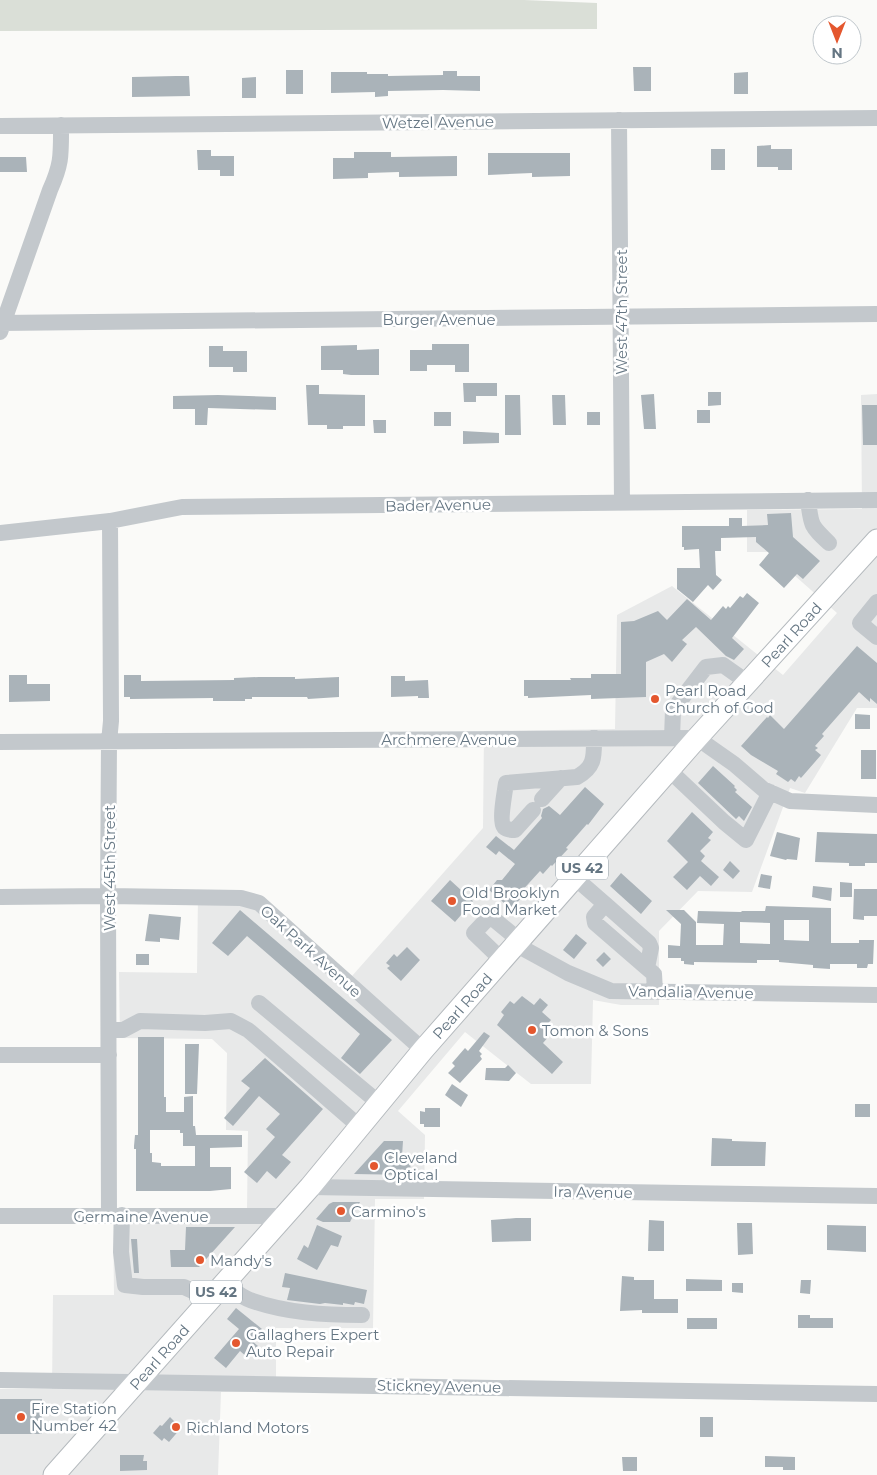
<svg xmlns="http://www.w3.org/2000/svg" width="877" height="1475" font-family="Montserrat,sans-serif">
<style>
.built{fill:#e8e9e9}
.green{fill:#dadfd7}
.building{fill:#aab3b9;fill-rule:evenodd}
.lines{fill:none;stroke-linecap:round;stroke-linejoin:round}
.major-casing{stroke:#b5babe;stroke-width:23}
.minor{stroke:#c3c8cc;stroke-width:16}
.major{stroke:#fff;stroke-width:21}
.poi-dot{fill:#e4572e;stroke:#fff;stroke-width:2}
.labels{text-anchor:middle;dominant-baseline:central;stroke-width:5;stroke-linejoin:round;paint-order:stroke}
.shield{fill:#fff;stroke:#939fa8;stroke-width:1}
.shield-label{font-size:14px;font-weight:bold;fill:#657683}
.street-label{font-size:15px;fill:#657683;stroke:#fff}
.poi-label{font-size:15px;fill:#657683;stroke:#fff;text-anchor:start}
</style>
<rect width="100%" height="100%" fill="#fafaf8"/>
<!-- built -->
<path class="built" d="M877,394V708H857L805,793L790,788L752,892L698,891L659,931V1005H621L593,1000L591,1084H531L465,1032L398,1111L425,1135L424,1199H375L373,1328H276V1392H221L218,1475H0V1389H52L53,1295H114L113,1209H247L248,1131L226,1130L227,1053L212,1039L120,1038L119,972L197,973L198,894L254,895L352,976L483,828L484,731L615,729L617,615L672,586L783,675L837,613L768,552H747V510L862,509L861,395Z"/>
<!-- green -->
<path class="green" d="M0,0H524L597,3V29L0,31Z"/>
<!-- building -->
<path class="building" d="M633,67H651V91H634Z
M286,70H303V94H286Z
M443,71H457V76H480V91L443,90L388,91V96L375,97V92L331,93V72H367V74H388V76L443,75Z
M748,72V94H734V73Z
M176,76H189L190,96L132,97V77Z
M256,77V98H242V78Z
M771,145V149H792V170H778V167H757V146Z
M711,149H725V170H711Z
M197,150H211V156H234V176H220V170H198Z
M354,152H391V157L457,156V176L399,177V172L368,173V178L333,179V158H354Z
M488,153H570V176L532,177V173L488,175Z
M0,157H26L27,172H0Z
M432,344H469V372H455V365H427V371H410V350H432Z
M357,345V350L379,349V375H351L343,374V370H321V346Z
M209,346H223V351H247V372H233V367H209Z
M463,383H497V396H476V402H464Z
M306,385H319V394L365,395V426H343V429H327V425H308Z
M708,392H721V405L708,406Z
M654,394L656,429H644L641,395Z
M218,395L276,397V410L208,408L207,425H195V409H173V396Z
M505,395H520L521,435H505Z
M552,395H565L566,425H553Z
M862,405H877V445H863Z
M697,410H710V423H697Z
M434,412H451V426H434Z
M587,412H600V425H587Z
M373,420H386V433H374Z
M463,431L499,433V443L463,444Z
M791,513L793,537L820,561L803,579L797,574L784,588L759,565L769,553L756,542V537L721,538V551H715L716,575L722,580L713,590L708,585L693,602L677,589V568H700L699,549L684,550V547H682V526H729V518H742V526L768,525L767,514Z
M747,593L759,603L732,638L744,649L734,660L726,656L696,627L682,640L687,644L672,662L664,654L646,662V697L591,699V695L528,698V696H524V680H571L570,678H591V674H621V622L634,621L658,611L667,620L687,599L711,620L723,606L726,609L728,606L730,608L740,596L743,598Z
M857,646L877,663V704L870,698V702L859,692L822,734L824,736L815,746L818,748L815,750L821,755L801,778L799,776L795,782L791,779L788,782L776,774L778,771L751,755L741,746L767,717L768,718L770,715L784,729Z
M9,675H27V684H50V701L9,702Z
M124,675H141V681L234,680V678L259,677H295V679L339,677V697L308,699L307,697H252V699H245V701H213V698L130,699V697H124Z
M391,676H405V681L428,680L429,698H418V696L391,697Z
M855,714L870,715V729H855Z
M861,750H876V779H861Z
M713,766L735,786L734,787L737,790L735,792L752,807L744,821L739,816L736,819L698,783Z
M585,787L604,804L588,825L587,824L566,848L568,849L552,866L551,865L543,874L540,871L519,894L522,897L511,909L489,890L497,880H502L515,864L499,851L496,855L486,847L496,836L514,850L542,818L541,816L543,809L549,806L560,815Z
M692,812L713,832L708,838L711,840L700,851L705,856L701,861L719,877L711,886L700,876L687,890L673,877L688,862L667,841Z
M777,832L800,838L797,860L787,859L786,860L770,856Z
M817,832L877,834V863H865V866H849V863L815,862Z
M730,861L740,871L733,879L723,870Z
M621,873L652,901L641,914L610,886Z
M761,874L772,876L770,889L758,887Z
M450,880L473,901L455,922L431,901Z
M840,882L852,883V897H840Z
M813,886L832,888L831,901L812,897Z
M854,889H877V916H864V920L853,919Z
M766,906L831,908V943H859V940H874L873,964H868L867,968H857V964H830V969L815,968H813V965L779,962V960H757V963L694,962V965L684,964V961H681V958H668V945L680,946L681,924L666,910H684L696,922V945H723L724,924L697,923L698,911L741,912L742,911H765ZM784,920H809V941L784,940ZM740,922L770,923V944L740,943Z
M240,910L392,1040L360,1074L341,1058L360,1034L247,936L228,956L212,943Z
M149,914L181,917L179,940L160,938V942L145,941Z
M576,934L587,943L574,959L563,950Z
M407,947L420,960L401,981L387,968L390,966L386,963L394,954L397,957Z
M604,952L611,959L603,967L596,960Z
M136,954H149V965H136Z
M522,996L534,1005L540,998L548,1005L542,1012L551,1020L543,1029L550,1035L543,1043L563,1062L552,1074L497,1025L504,1015L501,1012L510,1001L514,1004Z
M484,1032L490,1036L479,1051L482,1054L480,1056L482,1059L460,1083L448,1073L455,1066L452,1063L465,1048L468,1051Z
M138,1037H164V1097H166V1112H184V1097L193,1096V1126H195L196,1135H242V1147L210,1148V1167H231V1189L210,1191H136V1149H134V1146L135,1135H138ZM150,1130H180V1133H183V1146H195V1166H161V1163L152,1162V1153H150Z
M185,1044H199L197,1094H185Z
M265,1058L323,1109L282,1155L291,1162L276,1179L267,1171L257,1183L244,1172L275,1137L266,1129L280,1114L259,1096L233,1126L224,1118L250,1088L241,1081Z
M508,1065L516,1073L509,1081L485,1080L486,1068H505Z
M452,1084L468,1095L461,1107L445,1095Z
M855,1104H870V1117H855Z
M425,1108H440V1127H424V1124H420V1111L425,1112Z
M712,1138L732,1139V1141L766,1142L765,1166H711Z
M384,1141H403L402,1156H411L410,1175L354,1174Z
M333,1202H360L350,1222H323L316,1219L329,1204Z
M516,1218H531V1241L492,1242L491,1220Z
M649,1220L664,1221V1251H648Z
M737,1223H752L753,1254L738,1255Z
M317,1225L342,1236L338,1247L331,1245L317,1270L297,1259L304,1245L308,1248Z
M827,1225L866,1226V1252L827,1250Z
M186,1227H235L199,1267H171L170,1250H185Z
M131,1239H137L139,1273H134Z
M285,1273L367,1290L364,1304L355,1302L354,1305L343,1303V1305L325,1303L320,1304L287,1300L290,1288L282,1287Z
M622,1276L634,1277V1280H654V1299H678V1313H642V1310L620,1311Z
M686,1279L722,1280V1291H686Z
M801,1280H811L810,1294L800,1293Z
M732,1283H743V1293L732,1292Z
M236,1308L262,1329L252,1341L258,1346L248,1358L240,1351L226,1368L214,1358L239,1329L227,1319Z
M798,1315H810V1318H833V1328H798Z
M687,1318H717V1329H687Z
M0,1399H42V1434H0Z
M170,1417L181,1428L169,1442L164,1438L162,1441L153,1433L160,1425L162,1426Z
M700,1417H713V1437H700Z
M120,1455H144L143,1461H147V1470L120,1471Z
M765,1456L795,1457V1470H783V1467H765Z
M622,1457H637V1471H623Z"/>
<g class="lines">
<!-- major casing -->
<g class="major-casing">
<g id="major">
<path id="s1" d="M54,1475L310,1187L423,1050L697,738L877,540"/>
</g>
</g>
<!-- minor -->
<path class="minor" d="M619,120L622,503
M0,126L877,118
M0,323L877,314
M0,332L50,190C62,163 61,155 61,125
M808,500C811,526 811,526 829,543
M0,533L110,521L182,507L877,500
M877,602L860,623L877,637
M672,738L673,710L706,667L723,665L747,682
M0,742L697,738L734,764L763,789L790,801L877,805
M669,770L724,822L746,840L770,792
M542,799L561,778
M533,810L515,830C511,830 507,830 504,827C499,821 505,791 506,783L577,777C595,767 594,757 594,738
M574,877L605,904L594,917L595,923L647,968
M0,897L108,896L241,898L259,903L423,1050
M605,904L649,943L651,948L647,968L654,974L655,991
M515,944L568,973L611,991L877,995
M502,960L474,933L490,916L519,940
M259,1003L379,1103
M109,1030H123L140,1021L205,1023L231,1021L248,1030L261,1041L360,1127
M0,1055H109
M310,1187L877,1196
M109,1215L108,896L109,742L111,721L110,521
M122,1215L121,1252L125,1285L143,1287H184L210,1299
M0,1216H283
M224,1284C232,1289 241,1297 250,1300C285,1313 325,1315 362,1315
M0,1380L877,1394"/>
<!-- major -->
<use href="#major" class="major"/>
</g>
<!-- markers -->
<g class="poi-dot">
<circle cx="655" cy="699" r="5"/>
<circle cx="452" cy="901" r="5"/>
<circle cx="532" cy="1030" r="5"/>
<circle cx="374" cy="1166" r="5"/>
<circle cx="341" cy="1211" r="5"/>
<circle cx="200" cy="1260" r="5"/>
<circle cx="236" cy="1343" r="5"/>
<circle cx="21" cy="1417" r="5"/>
<circle cx="176" cy="1427" r="5"/>
</g>
<g class="labels">
<!-- shield labels -->
<g class="shield">
<rect x="556" y="856.5" width="52" height="23" rx="4"/>
<rect x="190" y="1280.5" width="52" height="23" rx="4"/>
</g>
<g class="shield-label">
<text x="582" y="868">US 42</text>
<text x="216" y="1292">US 42</text>
</g>
<!-- street labels -->
<g class="street-label">
<text transform="translate(438 122) rotate(-1)">Wetzel Avenue</text>
<text transform="translate(621 312) rotate(-90)">West 47th Street</text>
<text x="439" y="319">Burger Avenue</text>
<text transform="translate(438 505) rotate(-1)">Bader Avenue</text>
<text stroke="none"><textPath href="#s1" startOffset="1118">Pearl Road</textPath></text>
<text x="449" y="739">Archmere Avenue</text>
<text transform="translate(109 868) rotate(-90)">West 45th Street</text>
<text transform="translate(311 951) rotate(42)">Oak Park Avenue</text>
<text transform="translate(691 992) rotate(1)">Vandalia Avenue</text>
<text stroke="none"><textPath href="#s1" startOffset="622">Pearl Road</textPath></text>
<text transform="translate(593 1192) rotate(1)">Ira Avenue</text>
<text x="141" y="1216">Germaine Avenue</text>
<text stroke="none"><textPath href="#s1" startOffset="158">Pearl Road</textPath></text>
<text transform="translate(439 1386) rotate(1)">Stickney Avenue</text>
</g>
<!-- poi labels -->
<g class="poi-label">
<text x="665" y="690">Pearl Road<tspan x="665" dy="17">Church of God</tspan></text>
<text x="462" y="892">Old Brooklyn<tspan x="462" dy="17">Food Market</tspan></text>
<text x="542" y="1030">Tomon &amp; Sons</text>
<text x="384" y="1157">Cleveland<tspan x="384" dy="17">Optical</tspan></text>
<text x="351" y="1211">Carmino's</text>
<text x="210" y="1260">Mandy's</text>
<text x="246" y="1334">Gallaghers Expert<tspan x="246" dy="17">Auto Repair</tspan></text>
<text x="31" y="1408">Fire Station<tspan x="31" dy="17">Number 42</tspan></text>
<text x="186" y="1427">Richland Motors</text>
</g>
</g>
<!-- north arrow -->
<g transform="translate(837 40) rotate(180)"><circle r="24" fill="#ffffff" stroke="#c1c8cd"/>
<path d="M0-4L9 19L0 12L-9 19Z" fill="#e4572e"/>
<text y="-8" font-size="14" font-weight="bold" text-anchor="middle" fill="#657683">N</text>
</g>
</svg>
